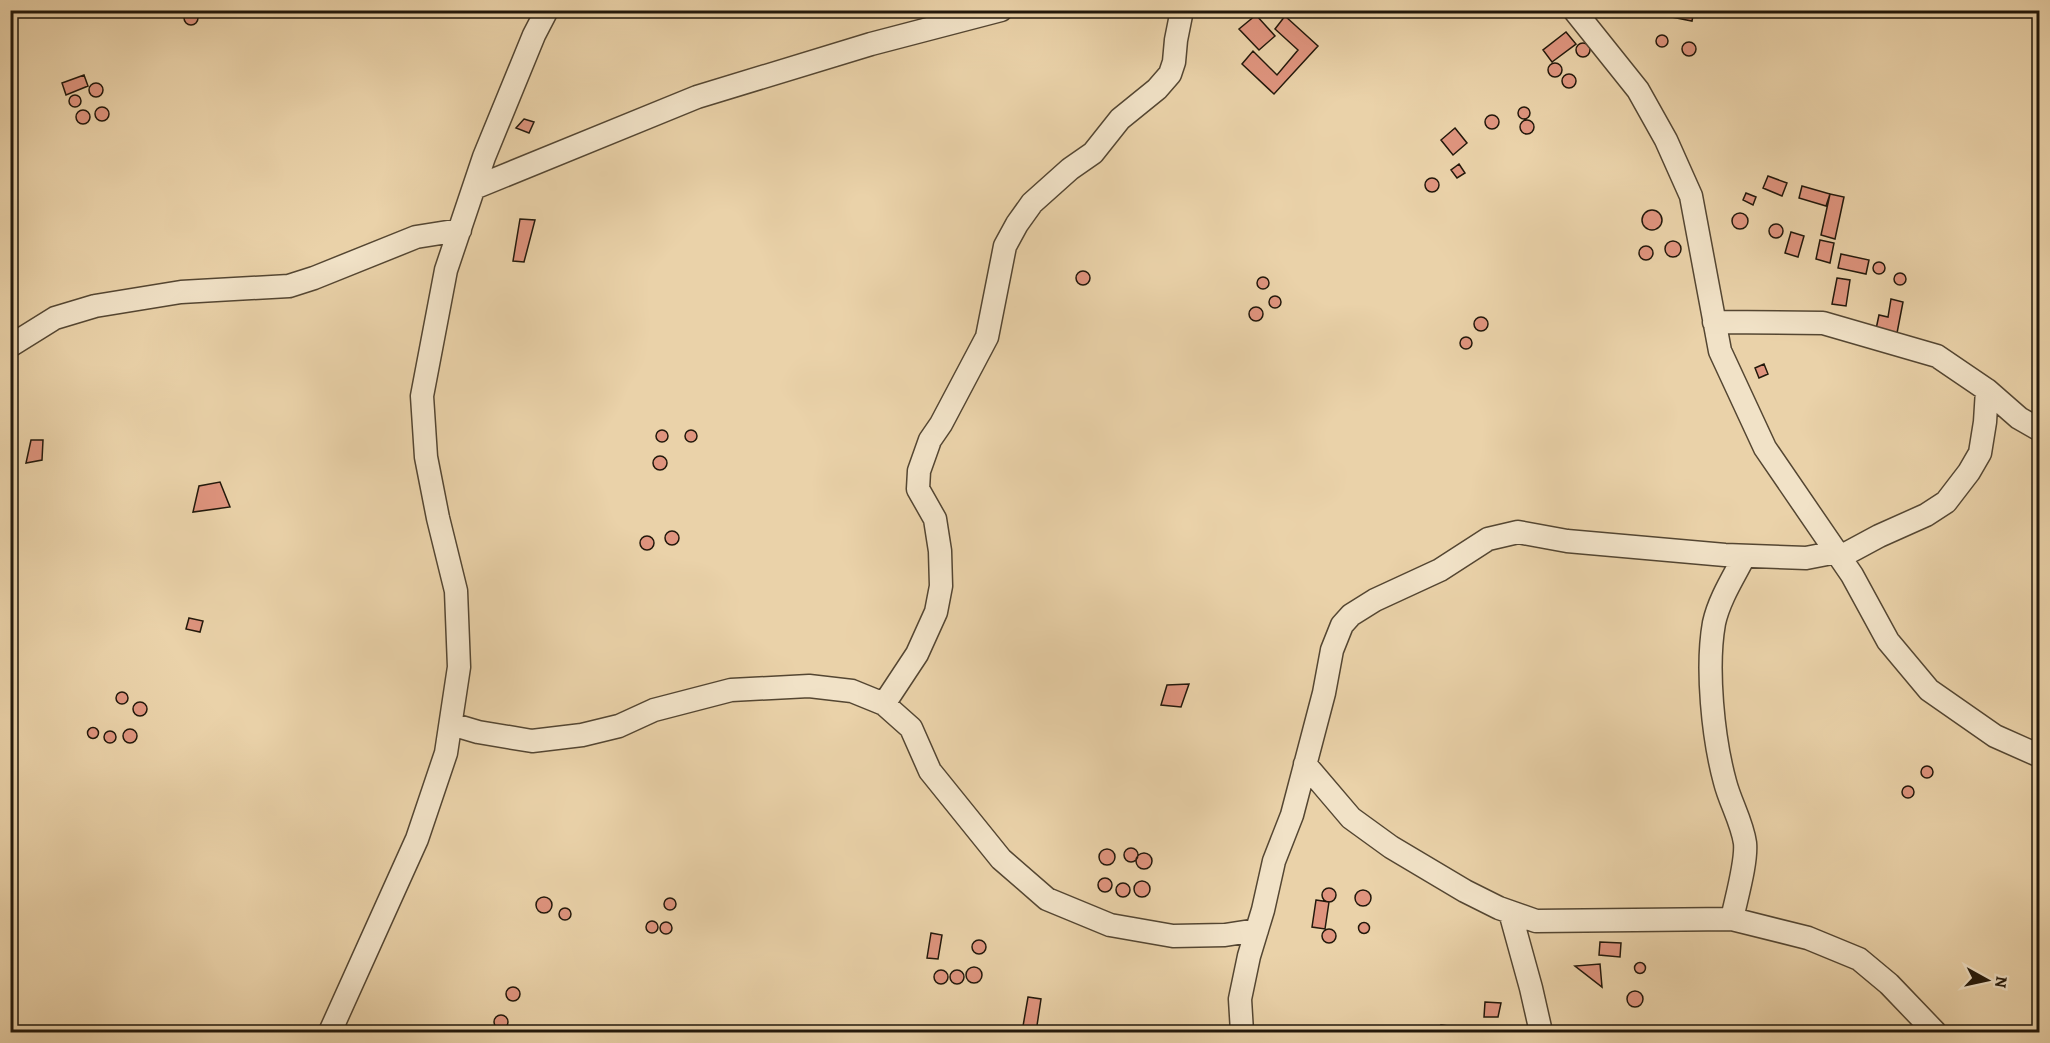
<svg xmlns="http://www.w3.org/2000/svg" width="2050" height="1043" font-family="Alegreya,serif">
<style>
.building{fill:#df947e;stroke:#22180b;stroke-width:1.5}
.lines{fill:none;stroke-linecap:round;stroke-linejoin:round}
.minor-casing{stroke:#544632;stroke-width:25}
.minor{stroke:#f1e2c7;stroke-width:22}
</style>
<rect width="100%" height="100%" fill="#ead2a9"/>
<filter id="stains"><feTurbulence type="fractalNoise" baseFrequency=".00333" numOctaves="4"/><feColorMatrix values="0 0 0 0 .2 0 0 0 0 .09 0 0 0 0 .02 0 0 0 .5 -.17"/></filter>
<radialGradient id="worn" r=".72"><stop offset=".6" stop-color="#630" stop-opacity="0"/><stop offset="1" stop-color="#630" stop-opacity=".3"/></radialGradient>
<!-- building -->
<path class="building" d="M1667,10H1694L1692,21L1666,16Z
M184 18a7 7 0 1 1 14 0a7 7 0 1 1-14 0Z
M1256,15L1275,36L1259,50L1239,29Z
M1285,16L1318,46L1274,94L1242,64L1253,51L1277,75L1298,50L1275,29Z
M1566,32L1576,44L1552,62L1543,50Z
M1656 41a6 6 0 1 1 12 0a6 6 0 1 1-12 0Z
M1682 49a7 7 0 1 1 14 0a7 7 0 1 1-14 0Z
M1576 50a7 7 0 1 1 14 0a7 7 0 1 1-14 0Z
M1548 70a7 7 0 1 1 14 0a7 7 0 1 1-14 0Z
M1562 81a7 7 0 1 1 14 0a7 7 0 1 1-14 0Z
M84,75L88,86L66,95L62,83Z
M89 90a7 7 0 1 1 14 0a7 7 0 1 1-14 0Z
M69 101a6 6 0 1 1 12 0a6 6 0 1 1-12 0Z
M1518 113a6 6 0 1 1 12 0a6 6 0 1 1-12 0Z
M95 114a7 7 0 1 1 14 0a7 7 0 1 1-14 0Z
M76 117a7 7 0 1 1 14 0a7 7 0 1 1-14 0Z
M1485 122a7 7 0 1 1 14 0a7 7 0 1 1-14 0Z
M524,119L534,122L529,133L516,128Z
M1520 127a7 7 0 1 1 14 0a7 7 0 1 1-14 0Z
M1455,128L1467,143L1453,155L1441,140Z
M1459,164L1465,173L1457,178L1451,170Z
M1768,176L1787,183L1782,196L1763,188Z
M1425 185a7 7 0 1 1 14 0a7 7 0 1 1-14 0Z
M1802,186L1830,194L1826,206L1799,198Z
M1746,193L1756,197L1753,205L1743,200Z
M1830,194L1844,197L1835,239L1821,235Z
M1642 220a10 10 0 1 1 20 0a10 10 0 1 1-20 0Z
M1732 221a8 8 0 1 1 16 0a8 8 0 1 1-16 0Z
M520,219L535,220L524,262L513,261Z
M1769 231a7 7 0 1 1 14 0a7 7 0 1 1-14 0Z
M1791,232L1804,236L1798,257L1785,253Z
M1820,240L1834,243L1830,263L1816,259Z
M1665 249a8 8 0 1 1 16 0a8 8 0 1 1-16 0Z
M1639 253a7 7 0 1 1 14 0a7 7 0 1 1-14 0Z
M1841,254L1869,260L1866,274L1838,268Z
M1873 268a6 6 0 1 1 12 0a6 6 0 1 1-12 0Z
M1076 278a7 7 0 1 1 14 0a7 7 0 1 1-14 0Z
M1894 279a6 6 0 1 1 12 0a6 6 0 1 1-12 0Z
M1257 283a6 6 0 1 1 12 0a6 6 0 1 1-12 0Z
M1837,278L1850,280L1846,306L1832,304Z
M1269 302a6 6 0 1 1 12 0a6 6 0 1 1-12 0Z
M1891,299L1903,302L1897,333L1876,329L1879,315L1888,317Z
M1249 314a7 7 0 1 1 14 0a7 7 0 1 1-14 0Z
M1474 324a7 7 0 1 1 14 0a7 7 0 1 1-14 0Z
M1460 343a6 6 0 1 1 12 0a6 6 0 1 1-12 0Z
M1764,364L1768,374L1759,378L1755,368Z
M656 436a6 6 0 1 1 12 0a6 6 0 1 1-12 0Z
M685 436a6 6 0 1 1 12 0a6 6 0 1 1-12 0Z
M31,440H43L42,460L26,463Z
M653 463a7 7 0 1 1 14 0a7 7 0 1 1-14 0Z
M220,482L230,507L193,512L199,486Z
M665 538a7 7 0 1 1 14 0a7 7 0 1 1-14 0Z
M640 543a7 7 0 1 1 14 0a7 7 0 1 1-14 0Z
M189,618L203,621L200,632L186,629Z
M1189,684L1181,707L1161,705L1167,685Z
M116 698a6 6 0 1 1 12 0a6 6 0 1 1-12 0Z
M133 709a7 7 0 1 1 14 0a7 7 0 1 1-14 0Z
M87.5 733a5.5 5.5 0 1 1 11 0a5.5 5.5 0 1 1-11 0Z
M123 736a7 7 0 1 1 14 0a7 7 0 1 1-14 0Z
M104 737a6 6 0 1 1 12 0a6 6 0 1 1-12 0Z
M1921 772a6 6 0 1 1 12 0a6 6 0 1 1-12 0Z
M1902 792a6 6 0 1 1 12 0a6 6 0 1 1-12 0Z
M1124 855a7 7 0 1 1 14 0a7 7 0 1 1-14 0Z
M1099 857a8 8 0 1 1 16 0a8 8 0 1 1-16 0Z
M1136 861a8 8 0 1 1 16 0a8 8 0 1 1-16 0Z
M1098 885a7 7 0 1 1 14 0a7 7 0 1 1-14 0Z
M1134 889a8 8 0 1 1 16 0a8 8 0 1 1-16 0Z
M1116 890a7 7 0 1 1 14 0a7 7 0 1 1-14 0Z
M1322 895a7 7 0 1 1 14 0a7 7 0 1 1-14 0Z
M1355 898a8 8 0 1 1 16 0a8 8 0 1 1-16 0Z
M536 905a8 8 0 1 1 16 0a8 8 0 1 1-16 0Z
M664 904a6 6 0 1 1 12 0a6 6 0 1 1-12 0Z
M1316,900L1329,902L1325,929L1312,927Z
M559 914a6 6 0 1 1 12 0a6 6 0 1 1-12 0Z
M646 927a6 6 0 1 1 12 0a6 6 0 1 1-12 0Z
M660 928a6 6 0 1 1 12 0a6 6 0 1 1-12 0Z
M1358.5 928a5.5 5.5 0 1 1 11 0a5.5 5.5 0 1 1-11 0Z
M1322 936a7 7 0 1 1 14 0a7 7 0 1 1-14 0Z
M931,933L942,935L938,959L927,958Z
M972 947a7 7 0 1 1 14 0a7 7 0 1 1-14 0Z
M1600,942L1621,943L1620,957L1599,955Z
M1634.5 968a5.5 5.5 0 1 1 11 0a5.5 5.5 0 1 1-11 0Z
M1600,964L1602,987L1575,966Z
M966 975a8 8 0 1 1 16 0a8 8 0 1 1-16 0Z
M950 977a7 7 0 1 1 14 0a7 7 0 1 1-14 0Z
M934 977a7 7 0 1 1 14 0a7 7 0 1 1-14 0Z
M506 994a7 7 0 1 1 14 0a7 7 0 1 1-14 0Z
M1627 999a8 8 0 1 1 16 0a8 8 0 1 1-16 0Z
M1028,997L1041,999L1036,1032H1022Z
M1485,1002L1501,1003L1498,1017H1484Z
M494 1022a7 7 0 1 1 14 0a7 7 0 1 1-14 0Z
M1441,1025L1456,1027V1032H1441Z"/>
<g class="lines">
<!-- minor casing -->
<g class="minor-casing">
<path id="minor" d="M1574,10L1638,90L1666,140L1691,196L1720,351L1765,448L1852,575L1888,641L1929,690L1995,736L2040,756
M474,188L697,97L871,44L1001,10
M1714,322L1823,323L1937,356L1987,390L2019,418L2040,430
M10,346L55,318L95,306L181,292L289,286L314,278L416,237L460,230
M1840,557L1879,536L1926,515L1946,502L1969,472L1980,453L1985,422L1987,390
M884,704L917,654L936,612L941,586L940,551L935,519L918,489L919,471L930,440L941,424L987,337L1005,246L1017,224L1032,203L1070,169L1093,153L1120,119L1157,89L1170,74L1174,62L1176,40L1182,10
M451,724L478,732L532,741L582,735L619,726L654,710L731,690L809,686L852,691L884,704L911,728L930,771L1001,859L1047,899L1110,925L1173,936L1225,935L1257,930
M1305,764L1351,818L1391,847L1465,891L1499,908L1536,921L1732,919L1808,938L1859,959L1889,984L1935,1032
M1510,912L1531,988L1541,1032
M1732,919C1736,899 1747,862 1745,843C1742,822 1730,802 1725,782C1713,738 1706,668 1714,623C1719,600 1733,578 1744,557
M330,1032L417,839L446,753L459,667L456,591L438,518L426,457L422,396L446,270L484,157L534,35L547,10
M1242,1032L1240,999L1249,956L1263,910L1274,861L1292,815L1324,693L1332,650L1342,625L1351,615L1375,600L1440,570L1488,539L1518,532L1567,541L1725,555L1806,558L1837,552"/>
</g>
<!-- minor -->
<use href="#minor" class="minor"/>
</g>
<!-- margin -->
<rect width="2050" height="1043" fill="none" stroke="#ead2a9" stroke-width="36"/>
<rect x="12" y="12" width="2026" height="1019" fill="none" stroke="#22180b" stroke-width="3"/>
<rect x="18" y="18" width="2014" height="1007" fill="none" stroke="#22180b" stroke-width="1.5"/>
<!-- north arrow -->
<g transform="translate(1987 980) rotate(98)" stroke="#f1e2c7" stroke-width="4.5" paint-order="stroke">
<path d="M0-4.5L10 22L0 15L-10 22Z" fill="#22180b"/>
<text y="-9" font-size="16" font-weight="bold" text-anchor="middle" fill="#22180b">N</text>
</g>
<rect width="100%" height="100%" filter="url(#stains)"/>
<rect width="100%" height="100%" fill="url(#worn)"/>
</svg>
